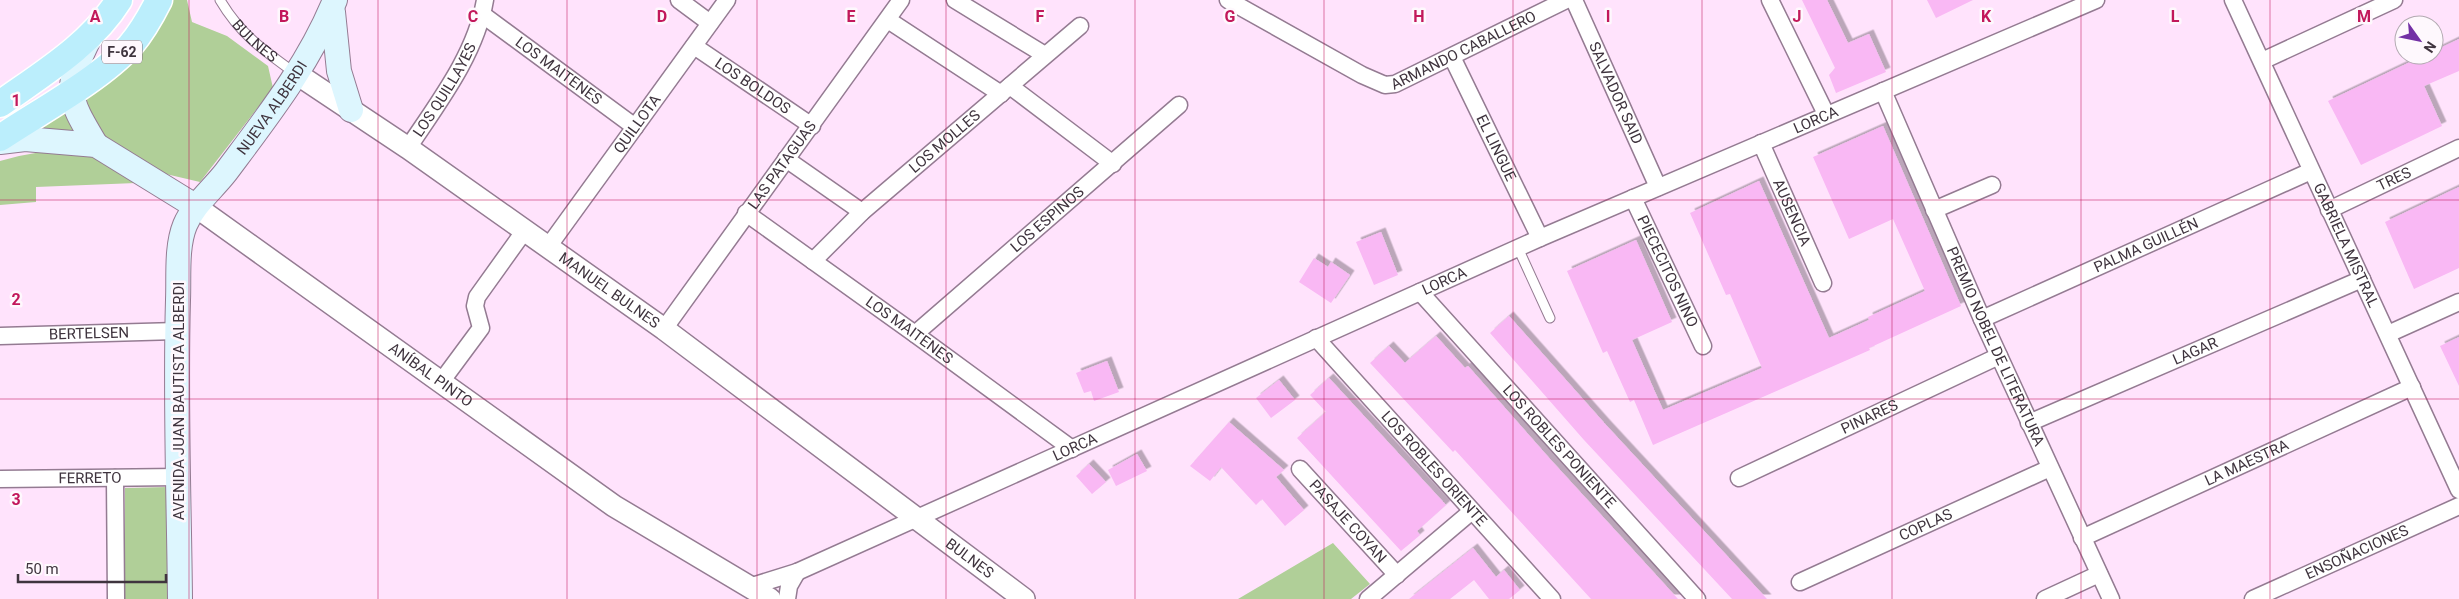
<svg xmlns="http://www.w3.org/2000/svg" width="2459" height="599" font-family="Roboto,sans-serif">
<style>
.green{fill:#b0cf98}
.building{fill:#f9b8f4;filter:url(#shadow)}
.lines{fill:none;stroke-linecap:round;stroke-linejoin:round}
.service-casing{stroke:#947b92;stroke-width:11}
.minor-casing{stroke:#947b92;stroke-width:19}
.tertiary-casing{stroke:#947b92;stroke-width:24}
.secondary-casing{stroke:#947b92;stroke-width:26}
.primary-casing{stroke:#fff;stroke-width:29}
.service{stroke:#fff;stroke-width:9}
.minor{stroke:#fff;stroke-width:16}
.tertiary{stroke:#fff;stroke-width:21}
.secondary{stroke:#ddf6fe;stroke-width:24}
.primary{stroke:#bbeefc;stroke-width:26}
.grid{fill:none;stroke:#c2185b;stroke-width:1;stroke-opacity:0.55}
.labels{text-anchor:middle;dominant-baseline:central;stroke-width:5;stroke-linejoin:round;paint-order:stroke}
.shield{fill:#fef8fd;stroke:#786f77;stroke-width:1}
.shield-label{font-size:14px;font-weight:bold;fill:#3f343e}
.street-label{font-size:15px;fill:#3f343e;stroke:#fef8fd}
.grid-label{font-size:16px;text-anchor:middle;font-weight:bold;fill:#c2185b;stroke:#fef8fd;stroke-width:5;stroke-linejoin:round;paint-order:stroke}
</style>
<defs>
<filter id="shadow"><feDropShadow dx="4.5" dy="-4.5" stdDeviation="0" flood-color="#0004"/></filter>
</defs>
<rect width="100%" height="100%" fill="#ffe3fc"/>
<!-- green -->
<path class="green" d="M168,0H187L192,22L227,36L268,66L273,88L200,182L153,171L94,129L78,95Z
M66,105L79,132L19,134Z
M41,152L77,154L97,158L136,183L36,187V202L0,205V161L19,156Z
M168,487L170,599H125V488Z
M1333,543L1370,584L1351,599H1238Z"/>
<!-- building -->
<path class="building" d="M1802,0H1827L1848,43L1869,34L1886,72L1836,93L1829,75L1835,68Z
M1927,0H1973L1936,18Z
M2459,39V71L2424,86L2442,126L2361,165L2328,101L2425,55H2434V51Z
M1883,126L1961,306L1869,348L1870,350L1653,445L1634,400L1630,402L1607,351L1603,353L1567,271L1636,240L1672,322L1632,340L1663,410L1762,368L1730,294L1726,295L1690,213L1759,181L1829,338L1869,320L1868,317L1925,291L1893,219L1849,239L1813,157Z
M2459,187V268L2414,289L2385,222Z
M1381,232L1398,275L1374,285L1356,242Z
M1314,258L1328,267L1331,262L1350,275L1331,303L1299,282Z
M1509,316L1606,425L1767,599H1732L1584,440L1490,333Z
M1436,336L1465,368L1468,366L1550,459L1678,599H1591L1455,450L1453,452L1370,363L1389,346L1405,363Z
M2459,337V386L2440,346Z
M1107,361L1119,392L1094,401L1091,391L1084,393L1076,373Z
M1329,378L1446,505L1417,531L1420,535L1401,551L1297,438L1326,412L1310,395Z
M1279,380L1295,400L1271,418L1256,398Z
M1229,422L1284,470L1276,477L1304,510L1285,526L1262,499L1256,505L1221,467L1210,481L1190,466Z
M1137,454L1147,471L1116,486L1108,470Z
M1089,464L1106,482L1092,494L1076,476Z
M1473,548L1496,577L1504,570L1520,590L1509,599H1489L1474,580L1450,599H1409Z"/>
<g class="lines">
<!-- service casing -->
<g class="service-casing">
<g id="service">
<path id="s1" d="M220,0C240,34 263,50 295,73"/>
<path d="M1518,248L1550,318"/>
</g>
</g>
<!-- minor casing -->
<g class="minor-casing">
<g id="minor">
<path d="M679,0L710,23"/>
<path d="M955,0L1045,55"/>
<path id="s2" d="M1228,0L1362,75L1385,85L1395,84L1566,0"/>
<path id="s3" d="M1574,0L1658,187"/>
<path d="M1770,0L1826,114"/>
<path id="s4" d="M2233,0L2459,490"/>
<path id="s5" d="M483,15L635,127"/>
<path d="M888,20L1001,94"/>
<path id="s6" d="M694,46L812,126"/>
<path id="s7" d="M1452,57L1540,238"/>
<path d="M2262,61L2394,0"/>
<path d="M1010,86L1113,164"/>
<path id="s8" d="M1883,91L1982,319L2111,599"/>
<path id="s9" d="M1761,143L1823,283"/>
<path id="s10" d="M408,148C438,103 476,54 485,0"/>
<path d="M786,159L862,212"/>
<path id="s11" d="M1633,198L1703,346"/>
<path d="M1934,210L1992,185"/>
<path id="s12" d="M2329,210L2459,148"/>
<path id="s13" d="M746,213L915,334L1072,449"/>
<path id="s14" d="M548,247L727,0"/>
<path id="s15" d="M813,261L862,212L1080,26"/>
<path id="s16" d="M1420,292L1697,599"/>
<path id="s17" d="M1982,319L2311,171"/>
<path id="s18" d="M664,329L901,0"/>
<path id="s19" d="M915,334L1179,105"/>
<path d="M2388,334L2459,302"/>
<path id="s20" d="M0,336L177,331"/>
<path id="s21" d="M1316,338L1552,599"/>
<path d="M441,382L481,328L475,306L477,297L525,230"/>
<path id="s22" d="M2029,423L2362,279"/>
<path id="s23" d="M1300,469L1397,575"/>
<path d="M115,478L116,599"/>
<path id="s24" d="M1739,478L1999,356"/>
<path id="s25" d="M0,479L179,477"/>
<path id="s26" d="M2082,538L2412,387"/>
<path id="s27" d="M1800,582L2050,468"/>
<path id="s28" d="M749,587L797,572L1540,238L2096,0"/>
<path d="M787,599L789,586L797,572"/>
<path d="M1368,599L1472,511"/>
<path d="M2045,599L2099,574"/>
<path id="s29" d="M2253,599L2459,506"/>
</g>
</g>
<!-- tertiary casing -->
<g class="tertiary-casing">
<g id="tertiary">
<path id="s30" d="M297,74L408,148L664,329L1024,599"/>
<path id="s31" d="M195,206L614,506L770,599"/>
</g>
</g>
<!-- secondary casing -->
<g class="secondary-casing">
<g id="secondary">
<path d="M333,12L339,71L351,110"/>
<path d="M90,37C64,90 66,95 96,145"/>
<path d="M0,142L25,139L96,145L195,206"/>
<path id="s32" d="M180,599C179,500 175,400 178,300C179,277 176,247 185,225C194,204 212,190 226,172C267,117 309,64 335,0"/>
</g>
</g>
<!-- primary casing -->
<g class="primary-casing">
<path id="primary" d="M0,104C42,74 91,45 119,0
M0,138C39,112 100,79 130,46C141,33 151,16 159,0"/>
</g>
<!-- service -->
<use href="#service" class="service"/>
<!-- minor -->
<use href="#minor" class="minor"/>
<!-- tertiary -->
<use href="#tertiary" class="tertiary"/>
<!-- secondary -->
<use href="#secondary" class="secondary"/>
<!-- primary -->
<use href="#primary" class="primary"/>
</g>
<!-- grid -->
<path class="grid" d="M189,0V599M378,0V599M567,0V599M757,0V599M946,0V599M1135,0V599M1324,0V599M1513,0V599M1702,0V599M1892,0V599M2081,0V599M2270,0V599M0,200H2459M0,399H2459"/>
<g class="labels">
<!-- shield labels -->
<rect class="shield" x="102" y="40.5" width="40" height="23" rx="4"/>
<g class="shield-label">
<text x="122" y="52">F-62</text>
</g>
<!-- street labels -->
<g class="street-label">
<text stroke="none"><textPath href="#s1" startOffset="54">BULNES</textPath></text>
<text stroke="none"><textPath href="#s2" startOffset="265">ARMANDO CABALLERO</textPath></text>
<text stroke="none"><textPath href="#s5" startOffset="94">LOS MAITENES</textPath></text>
<text stroke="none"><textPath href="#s6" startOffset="71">LOS BOLDOS</textPath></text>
<text stroke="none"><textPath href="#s10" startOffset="69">LOS QUILLAYES</textPath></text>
<text stroke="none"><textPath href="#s3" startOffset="102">SALVADOR SAID</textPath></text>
<text stroke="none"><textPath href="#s32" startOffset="521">NUEVA ALBERDI</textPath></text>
<text stroke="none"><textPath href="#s28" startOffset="1165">LORCA</textPath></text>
<text stroke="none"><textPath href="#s14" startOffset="152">QUILLOTA</textPath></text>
<text stroke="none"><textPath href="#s15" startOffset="178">LOS MOLLES</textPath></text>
<text stroke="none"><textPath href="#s7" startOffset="101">EL LINGUE</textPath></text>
<text stroke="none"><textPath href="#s18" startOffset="202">LAS PATAGUAS</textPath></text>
<text stroke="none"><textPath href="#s12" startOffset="72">TRES</textPath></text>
<text stroke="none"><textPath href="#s9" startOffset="76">AUSENCIA</textPath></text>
<text stroke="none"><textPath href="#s19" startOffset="175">LOS ESPINOS</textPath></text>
<text stroke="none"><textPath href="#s17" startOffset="180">PALMA GUILLÉN</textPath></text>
<text stroke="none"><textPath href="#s4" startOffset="270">GABRIELA MISTRAL</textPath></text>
<text stroke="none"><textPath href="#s11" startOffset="81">PIECECITOS NINO</textPath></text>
<text stroke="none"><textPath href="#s28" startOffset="760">LORCA</textPath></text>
<text stroke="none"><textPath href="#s30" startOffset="380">MANUEL BULNES</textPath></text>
<text stroke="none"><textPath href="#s13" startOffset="201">LOS MAITENES</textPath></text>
<text stroke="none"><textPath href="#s20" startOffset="89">BERTELSEN</textPath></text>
<text stroke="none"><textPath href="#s8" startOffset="279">PREMIO NOBEL DE LITERATURA</textPath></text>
<text stroke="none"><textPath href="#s22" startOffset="181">LAGAR</textPath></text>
<text stroke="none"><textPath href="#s31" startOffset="290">ANÍBAL PINTO</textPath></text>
<text transform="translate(179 401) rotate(-90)">AVENIDA JUAN BAUTISTA ALBERDI</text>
<text stroke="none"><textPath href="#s24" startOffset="144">PINARES</textPath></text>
<text stroke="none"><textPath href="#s16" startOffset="208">LOS ROBLES PONIENTE</textPath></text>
<text stroke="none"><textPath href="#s28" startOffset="355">LORCA</textPath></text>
<text stroke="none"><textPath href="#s26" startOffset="181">LA MAESTRA</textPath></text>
<text stroke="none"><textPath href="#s21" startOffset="176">LOS ROBLES ORIENTE</textPath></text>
<text stroke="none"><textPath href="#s25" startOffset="90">FERRETO</textPath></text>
<text stroke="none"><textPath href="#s23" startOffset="71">PASAJE COYAN</textPath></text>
<text stroke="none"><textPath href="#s27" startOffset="138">COPLAS</textPath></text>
<text stroke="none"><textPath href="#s29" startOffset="114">ENSOÑACIONES</textPath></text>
<text stroke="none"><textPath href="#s30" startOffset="829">BULNES</textPath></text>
</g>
</g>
<g class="grid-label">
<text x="95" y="22">A</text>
<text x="284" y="22">B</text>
<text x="473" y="22">C</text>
<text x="662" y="22">D</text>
<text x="851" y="22">E</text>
<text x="1040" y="22">F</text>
<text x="1230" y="22">G</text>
<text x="1419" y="22">H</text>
<text x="1608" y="22">I</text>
<text x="1797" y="22">J</text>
<text x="1986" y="22">K</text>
<text x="2175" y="22">L</text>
<text x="2364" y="22">M</text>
<text x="16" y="106">1</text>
<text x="16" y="305">2</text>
<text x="16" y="505">3</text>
</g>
<!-- north arrow -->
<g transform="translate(2419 40) rotate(123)"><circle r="24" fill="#fef8fd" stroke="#b2aab1"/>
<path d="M0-4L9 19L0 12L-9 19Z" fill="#7330a5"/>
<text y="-8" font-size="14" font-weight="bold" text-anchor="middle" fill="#3f343e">N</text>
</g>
<!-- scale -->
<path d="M18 574v8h148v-8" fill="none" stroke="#3f343e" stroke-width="2.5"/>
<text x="25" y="574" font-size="15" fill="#3f343e" stroke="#fef8fd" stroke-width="4" paint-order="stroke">50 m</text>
</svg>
